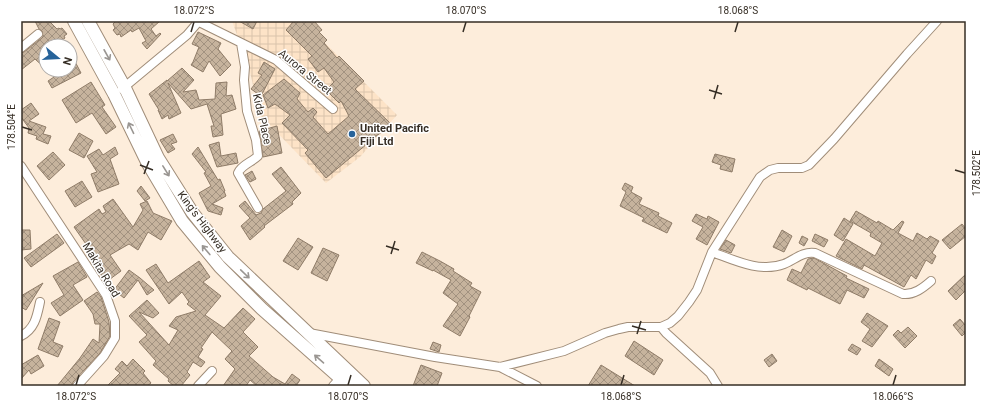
<svg xmlns="http://www.w3.org/2000/svg" width="987" height="407" font-family="Roboto,sans-serif">
<style>
.industrial{fill:url(#industrial-grid)}
.building{fill:url(#building-cross-hatch);stroke:#8f7c68}
.lines{fill:none;stroke-linecap:round;stroke-linejoin:round}
.minor-casing{stroke:#a08d79;stroke-width:10}
.highway-casing{stroke:#a08d79;stroke-width:14}
.minor{stroke:#fff;stroke-width:8}
.highway{stroke:#fff;stroke-width:12}
.oneway{stroke:#9a9692}
.ticks{fill:none;stroke:#362e25;stroke-width:1.5}
.poi-dot{fill:#26639a;stroke:#fff;stroke-width:1.5}
.labels{text-anchor:middle;dominant-baseline:central;stroke-width:3;stroke-linejoin:round;paint-order:stroke}
.street-label{font-size:11px;fill:#362e25;stroke:#fff}
.poi-label{font-size:11px;font-weight:bold;fill:#362e25;stroke:#fff;text-anchor:start}
.neatline{fill:none;stroke:#362e25;stroke-width:1.5}
.ticks-label{font-size:10px;text-anchor:middle;fill:#362e25}
</style>
<defs>
<pattern id="industrial-grid" width="8" height="8" patternUnits="userSpaceOnUse"><rect width="8" height="8" fill="#fde3c7"/><path d="M0 4h8M4 0v8" fill="none" stroke="#d9c3ab"/></pattern>
<pattern id="building-cross-hatch" width="8" height="8" patternUnits="userSpaceOnUse"><rect width="8" height="8" fill="#c6b39d"/><path d="M0 0l8 8M0 8l8-8" fill="none" stroke="#a29280"/></pattern>
</defs>
<rect width="100%" height="100%" fill="#fdeddb"/>
<!-- industrial -->
<path class="industrial" d="M232,21H303L397,115L360,157L326,183L260,115L249,68Z"/>
<!-- building -->
<path class="building" d="M35,21H49L57,29L59,28L60,29L62,28L67,34L64,36L65,38L58,43L57,42L54,45L53,43L49,46H46V69L35,59L21,70V53L24,52L43,37L42,31L39,29Z
M116,21H160L151,29L156,36L160,33L161,34L147,49L142,43L146,41L139,28L132,32L131,30L121,37L120,34L117,35L113,30L115,28L113,24Z
M239,21H257L253,29Z
M294,21H314L322,30L319,32L327,40L324,43L337,58L339,56L364,81L355,89L391,124L326,178L305,153L308,150L282,123L290,115L275,104L268,108L263,95L284,79L300,93L297,99L308,112L313,108L317,112L313,117L328,134L349,116L341,101L339,103L326,90L334,82L324,68L318,72L308,59L312,56L286,30Z
M198,32L221,43L218,49L231,65L220,76L209,61L203,72L191,65L193,62L199,47L192,44Z
M70,52L81,73L52,88L48,81L54,77L47,70H70Z
M264,62L275,69L261,96L251,89L262,75L258,73Z
M182,68L194,80L183,92L196,90L199,100L215,99L216,83L227,82L226,96L232,95L236,109L221,114L223,135L213,137L211,126H214L207,104L191,109L168,83L181,113L169,119L168,115L162,119L158,110H159L149,94L167,80V81Z
M91,82L105,105L102,107L116,127L106,134L92,113L76,123L62,100Z
M31,103L39,114L29,121L46,127L43,134L51,136L48,144L36,139L37,136L28,133L29,128L21,117V110Z
M277,126L282,153L263,157L259,131Z
M79,133L93,141L84,158L69,150Z
M173,134L177,142L171,144L175,149L168,153L160,140Z
M219,142L221,156L236,153L238,163L217,167L209,145Z
M115,147L118,154L110,159L119,184L98,192L91,174L97,172L87,156L99,149L103,155Z
M198,147L218,180L220,179L225,191H224L226,196L212,204L223,208L221,215L208,211L199,193L211,186L204,173L206,172L192,154Z
M53,152L65,165L49,180L37,166Z
M715,154L735,159L732,172L720,169L721,165L712,162Z
M281,167L301,193L292,202L293,204L264,226L265,227L250,240L241,226L250,218L239,206L245,201L256,215L261,213L263,209L286,191L272,174Z
M252,171L256,179L250,182L245,175Z
M82,181L92,197L75,207L65,191Z
M625,183L633,187L631,192L642,198L639,204L659,213L658,216L672,223L667,233L642,221L644,218L620,206L626,192L622,189Z
M141,186L150,198L145,201L137,191Z
M113,199L133,227L143,210L140,204L147,201L153,213L172,221L161,240L148,232L138,250L129,244L110,255L121,271L106,282L91,260L95,257L74,227L99,209L102,214L106,212L103,206Z
M856,211L877,223L878,221L893,230L902,221L904,222L898,233L913,241L917,233L927,239L930,236L939,241L932,253L936,256L932,264L926,260L916,279L911,275L904,287L864,265L862,269L836,256L846,239L875,256L882,243L870,236L871,233L850,221Z
M696,214L707,219L708,216L719,222L707,245L696,239L703,227L692,221Z
M844,218L853,224L843,241L834,235Z
M962,224L966,229V236L950,249L942,240Z
M21,230H30L31,249L21,250Z
M782,230L792,236L784,252L773,247Z
M57,234L64,243L31,267L24,258Z
M815,234L828,240L824,247L812,241Z
M802,236L808,239L804,246L799,243Z
M298,238L313,247L298,270L283,261Z
M726,240L735,245L731,253L720,249Z
M323,248L339,255L327,281L311,273Z
M422,252L440,261L454,269L453,271L472,283L470,286L481,292L469,316L470,317L460,336L443,326L458,304L443,293L451,280L433,270V271L416,263Z
M814,258L847,276L846,278L869,289L864,298L847,290L840,304L808,288L807,290L787,280L792,269L801,273L808,259Z
M199,261L210,277L203,282L221,296L205,315L224,328L243,308L255,319L243,332L258,347L249,356L273,377L285,384L292,374L300,380L296,386H257L250,380L246,386H223L235,369L225,359L232,351L212,332L201,348L203,349L198,357L205,362L201,367L193,362L187,372L190,375L181,386H174L168,381L169,379L153,365L156,361L139,342L147,335L129,316L147,300L159,313L153,318L139,312L169,345L178,330L169,326L176,317L196,311L187,304L189,302L182,292L169,304L146,270L156,264L168,283Z
M78,262L87,277L73,285L83,300L60,316L51,303L64,295L53,276Z
M129,270L140,278L154,290L147,295L138,280L124,298L114,290Z
M966,274V290L956,300L948,291Z
M43,283L26,310L21,307V296Z
M97,292L101,297L109,322L110,336L100,353L73,382L72,386H57L80,358L93,339L99,343L100,324H95L93,314L84,301Z
M867,313L888,326L872,347L862,341L870,329L861,322Z
M49,318L60,322L53,342L63,346L58,357L38,349Z
M960,319L966,326V332L962,336L953,325Z
M908,327L917,336L905,348L893,335L898,330L901,333Z
M634,341L663,360L654,375L625,356Z
M433,342L441,345L439,352L430,349Z
M852,344L861,349L857,355L848,350Z
M772,354L777,361L769,367L764,360Z
M38,355L44,366L31,374L29,370L21,379V365Z
M133,359L145,371L143,373L151,383L147,386H107L120,373L115,369L122,361L127,366Z
M879,359L893,369L889,376L875,366Z
M421,365L442,373L437,386H413Z
M601,365L635,386H588Z"/>
<g class="lines">
<!-- minor casing -->
<g class="minor-casing">
<path id="minor" d="M199,22L276,60L333,109
M241,43L245,67L244,80L247,111L256,140L258,156C252,162 241,165 238,173L258,208
M21,48L38,34
M122,89L187,35L199,21
M21,166L106,295L115,321V338L104,356L77,386
M712,252C734,260 760,273 784,264C794,260 803,251 815,253L903,294C914,295 923,288 931,281
M661,327L666,333L710,373L718,386
M309,333L435,357L500,367L564,351L605,333L619,329L628,327H661L670,323L678,316L689,302L697,290L712,252L760,177L770,170L778,168H802L809,165L834,139L907,54L937,21
M21,336C35,329 37,316 40,302
M500,367L537,386
M198,386L212,371
M333,386L343,375"/>
</g>
<!-- highway casing -->
<g class="highway-casing">
<path id="highway" d="M74,21L114,94L147,162L182,221L220,267L262,309L340,378L348,386
M88,21L125,88L158,158L192,212L228,257L364,386"/>
</g>
<!-- minor -->
<use href="#minor" class="minor"/>
<!-- highway -->
<use href="#highway" class="highway"/>
</g>
<!-- one-way arrows -->
<defs><path id="oneway-shaft" d="M-6 0H5M1.5-3L5.5 0L1.5 3" fill="none" stroke-width="1.6" stroke-linecap="round" stroke-linejoin="round"/></defs>
<g class="oneway">
<use href="#oneway-shaft" transform="translate(107 55) rotate(61)"/>
<use href="#oneway-shaft" transform="translate(131 128) rotate(-116)"/>
<use href="#oneway-shaft" transform="translate(166 171) rotate(58)"/>
<use href="#oneway-shaft" transform="translate(206 250) rotate(-130)"/>
<use href="#oneway-shaft" transform="translate(245 274) rotate(44)"/>
<use href="#oneway-shaft" transform="translate(319 359) rotate(-139)"/>
</g>
<!-- ticks -->
<path class="ticks" d="M191,32L194,22M463,32L466,22M735,32L738,22M709,90L722,94M714,99L718,85M22,127L32,130M140,165L153,170M955,170L965,173M144,174L149,161M386,246L399,250M391,254L395,241M632,326L646,330M637,334L641,321M76,385L79,375M348,385L351,375M621,385L624,375M893,385L896,375"/>
<!-- markers -->
<circle class="poi-dot" cx="352" cy="134" r="4"/>
<g class="labels">
<!-- street labels -->
<g class="street-label">
<text transform="translate(305 72) rotate(39)">Aurora Street</text>
<text transform="translate(262 119) rotate(77)">Kida Place</text>
<text transform="translate(202 222) rotate(53)">King's Highway</text>
<text transform="translate(101 270) rotate(59)">Makita Road</text>
</g>
<!-- poi labels -->
<g class="poi-label">
<text x="360" y="128">United Pacific<tspan x="360" dy="13">Fiji Ltd</tspan></text>
</g>
</g>
<!-- border -->
<rect width="987" height="407" fill="none" stroke="#ffffff" stroke-width="44"/>
<!-- north arrow -->
<g transform="translate(58 58) rotate(108)"><circle r="19" fill="#ffffff" stroke="#afaba8"/>
<path d="M0-3L7 15L0 10L-7 15Z" fill="#26639a"/>
<text y="-6" font-size="11" font-weight="bold" text-anchor="middle" fill="#362e25">N</text>
</g>
<rect x="22" y="22" width="943" height="363" class="neatline"/>
<g class="ticks-label">
<text x="194" y="14">18.072°S</text>
<text x="466" y="14">18.070°S</text>
<text x="738" y="14">18.068°S</text>
<text transform="translate(11 127) rotate(-90)" y="4">178.504°E</text>
<text transform="translate(976 173) rotate(-90)" y="4">178.502°E</text>
<text x="76" y="400">18.072°S</text>
<text x="348" y="400">18.070°S</text>
<text x="621" y="400">18.068°S</text>
<text x="893" y="400">18.066°S</text>
</g>
</svg>
